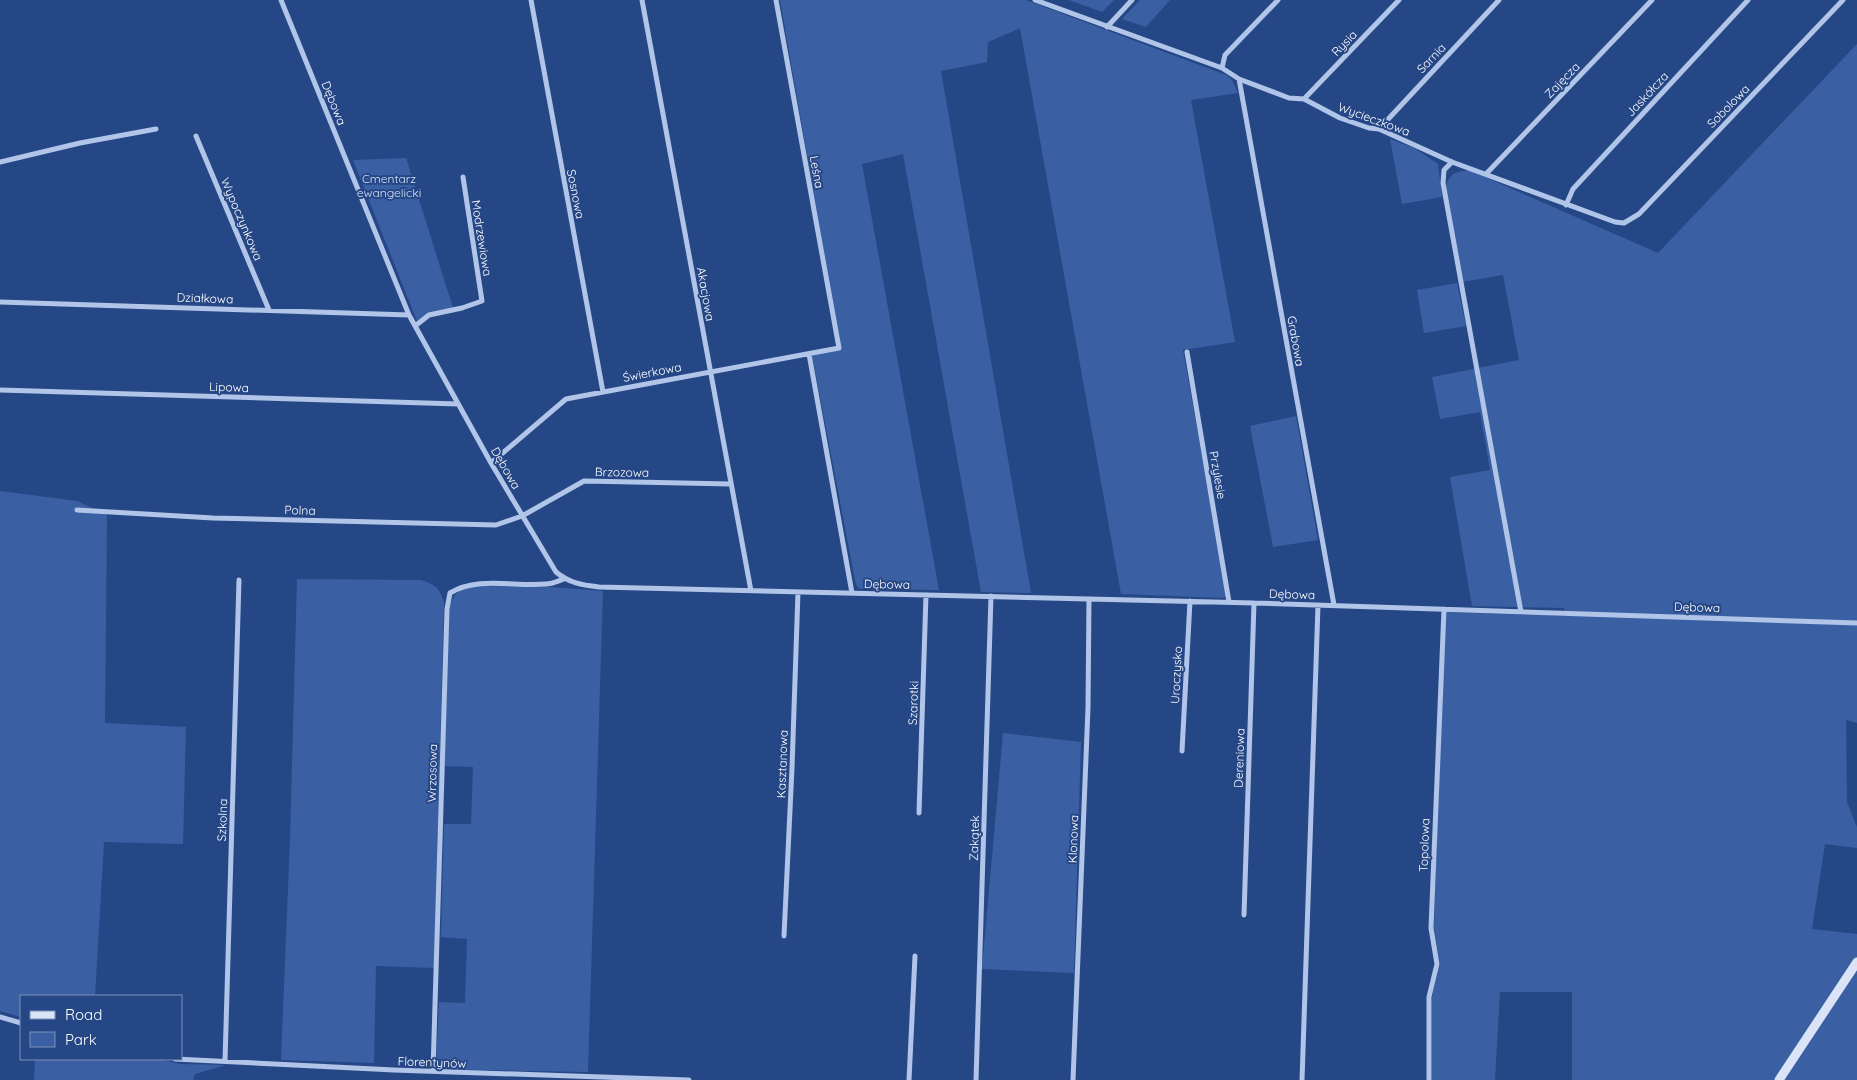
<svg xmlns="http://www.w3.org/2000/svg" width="1857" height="1080" font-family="Quicksand,sans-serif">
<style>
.green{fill:#3a60a3}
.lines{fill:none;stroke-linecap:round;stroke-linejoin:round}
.minor{stroke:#b0c5e8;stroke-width:5}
.secondary{stroke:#dbe4f7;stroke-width:9}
.labels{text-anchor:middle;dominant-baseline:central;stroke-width:4;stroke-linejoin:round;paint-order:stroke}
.street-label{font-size:12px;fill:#fff;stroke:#264786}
.park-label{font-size:12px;fill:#d4e1f6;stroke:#264786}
</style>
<rect width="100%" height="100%" fill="#264786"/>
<!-- green -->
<path class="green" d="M780,0H1026L1226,75L1232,80L1238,93L1191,100L1235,342L1183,350L1221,564L1226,596L1223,598L1121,594L1020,28L988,42L987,62L941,71L1031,593L981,592L903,154L862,164L939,590L860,589L856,585L812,355L841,349Z
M1069,0H1114L1102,12Z
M1140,0H1170L1146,27L1122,19Z
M1857,44V723L1846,720L1847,802L1857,827V848L1825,844L1812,929L1857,934V1080H1572V992H1500L1495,1080H1432V997L1440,964L1434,927L1444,612L1566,616L1564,608L1472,606L1450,477L1490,470L1480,412L1440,419L1432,377L1519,360L1503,275L1462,282L1446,188C1447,174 1458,170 1471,171L1658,253Z
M1390,139L1414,148L1438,164L1442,197L1402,204Z
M406,158L453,308L417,321L353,160Z
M1457,283L1466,326L1424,333L1417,290Z
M1296,416L1318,540L1273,547L1250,426Z
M0,491L77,501L107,515L105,723L186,727L183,844L104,842L95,996H21V1017L0,1011Z
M297,579L421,580C436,585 439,587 444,602L434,968L376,966L374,1063L281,1060L290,840Z
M497,586L548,587L603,591L588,1072L440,1069L436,1065L439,1002L465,1003L467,939L441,937L444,824H471L473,767L442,766L449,610C456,581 472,587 497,586Z
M1003,733L1081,742L1074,973L982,969Z
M35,1059H158L180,1064L226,1065L195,1074L193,1080H34Z"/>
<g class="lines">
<!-- minor -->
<path class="minor" d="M281,0L409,315L491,463L556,572C569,583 582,585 599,587L1254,603L1857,623
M531,0L603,392
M642,0L751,591
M1035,0L1222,68L1239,79L1289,98L1304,99L1340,118L1369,128L1379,129L1452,162L1615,222L1624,223L1639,214L1843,0
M1107,27L1132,0
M1222,68L1225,55L1278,0
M1239,79L1334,605
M1304,99L1399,0
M1379,129L1499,0
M196,136L269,310
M0,162L80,143L156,129
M1452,162L1444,170L1443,183L1521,612
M1486,174L1652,0
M1566,205L1573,189L1748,0
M0,302L409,315
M415,326L429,315L462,308L482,301L463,177
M1187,352L1229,602
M809,354L852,593
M0,390L458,404
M491,463L566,399L839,348L776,0
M77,510L213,518L496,525L522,516L584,481L731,484
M1182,751L1190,601
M919,813L926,595
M1244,915L1254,603
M784,936L792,768L798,592
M0,1017L21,1023
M175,1059L394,1070L689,1080
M225,1061L239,580
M433,1071L447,609L450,593C478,576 514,587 546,584C552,584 558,581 564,579
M909,1080L915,956
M976,1080L991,596
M1073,1080L1088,708L1089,599
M1302,1080L1318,605
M1429,1080V997L1437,964L1431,928L1444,609"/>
<!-- secondary -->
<path class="secondary" d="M1779,1080L1857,962"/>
</g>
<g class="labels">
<!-- street labels -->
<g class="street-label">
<text transform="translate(1344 43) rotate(-46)">Rysia</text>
<text transform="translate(1431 58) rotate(-47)">Sarnia</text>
<text transform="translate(1562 80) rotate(-46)">Zajęcza</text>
<text transform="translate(1647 94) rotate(-47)">Jaskółcza</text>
<text transform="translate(334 103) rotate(68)">Dębowa</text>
<text transform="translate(1728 106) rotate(-46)">Sobolowa</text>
<text transform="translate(1374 119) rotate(20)">Wycieczkowa</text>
<text transform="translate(817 172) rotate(80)">Leśna</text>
<text transform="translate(576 194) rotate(79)">Sosnowa</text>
<text transform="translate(242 219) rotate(67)">Wypoczynkowa</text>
<text transform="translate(482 238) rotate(81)">Modrzewiowa</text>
<text transform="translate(706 294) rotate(80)">Akacjowa</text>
<text transform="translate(205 298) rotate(2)">Działkowa</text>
<text transform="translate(1296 341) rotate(80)">Grabowa</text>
<text transform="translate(652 372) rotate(-11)">Świerkowa</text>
<text transform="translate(229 387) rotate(2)">Lipowa</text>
<text transform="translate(506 468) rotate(60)">Dębowa</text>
<text transform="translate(622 472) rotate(1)">Brzozowa</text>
<text transform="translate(1218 475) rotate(80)">Przylesie</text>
<text transform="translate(300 510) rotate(2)">Polna</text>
<text transform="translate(887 584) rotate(1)">Dębowa</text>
<text transform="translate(1292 594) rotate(2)">Dębowa</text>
<text transform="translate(1697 607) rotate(2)">Dębowa</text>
<text transform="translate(1176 675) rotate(-87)">Uroczysko</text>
<text transform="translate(913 703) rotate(-88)">Szarotki</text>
<text transform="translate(1239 758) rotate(-88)">Dereniowa</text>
<text transform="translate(782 764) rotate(-88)">Kasztanowa</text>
<text transform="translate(432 773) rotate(-89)">Wrzosowa</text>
<text transform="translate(222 820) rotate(-88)">Szkolna</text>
<text transform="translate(974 838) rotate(-88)">Zakątek</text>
<text transform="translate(1073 839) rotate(-88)">Klonowa</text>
<text transform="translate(1424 845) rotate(-88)">Topolowa</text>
<text transform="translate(432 1062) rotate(2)">Florentynów</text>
</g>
<!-- park labels -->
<g class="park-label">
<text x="389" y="178">Cmentarz<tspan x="389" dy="14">ewangelicki</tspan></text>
</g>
</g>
<!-- legend -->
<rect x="20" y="995" width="162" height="65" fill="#264786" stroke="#7d91b6"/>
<rect x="30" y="1011" width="25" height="8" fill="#dbe4f7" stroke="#7d91b6"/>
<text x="65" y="1020" font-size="15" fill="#ffffff">Road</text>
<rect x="30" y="1032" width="25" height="15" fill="#3a60a3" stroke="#7d91b6"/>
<text x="65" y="1045" font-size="15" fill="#ffffff">Park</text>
</svg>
